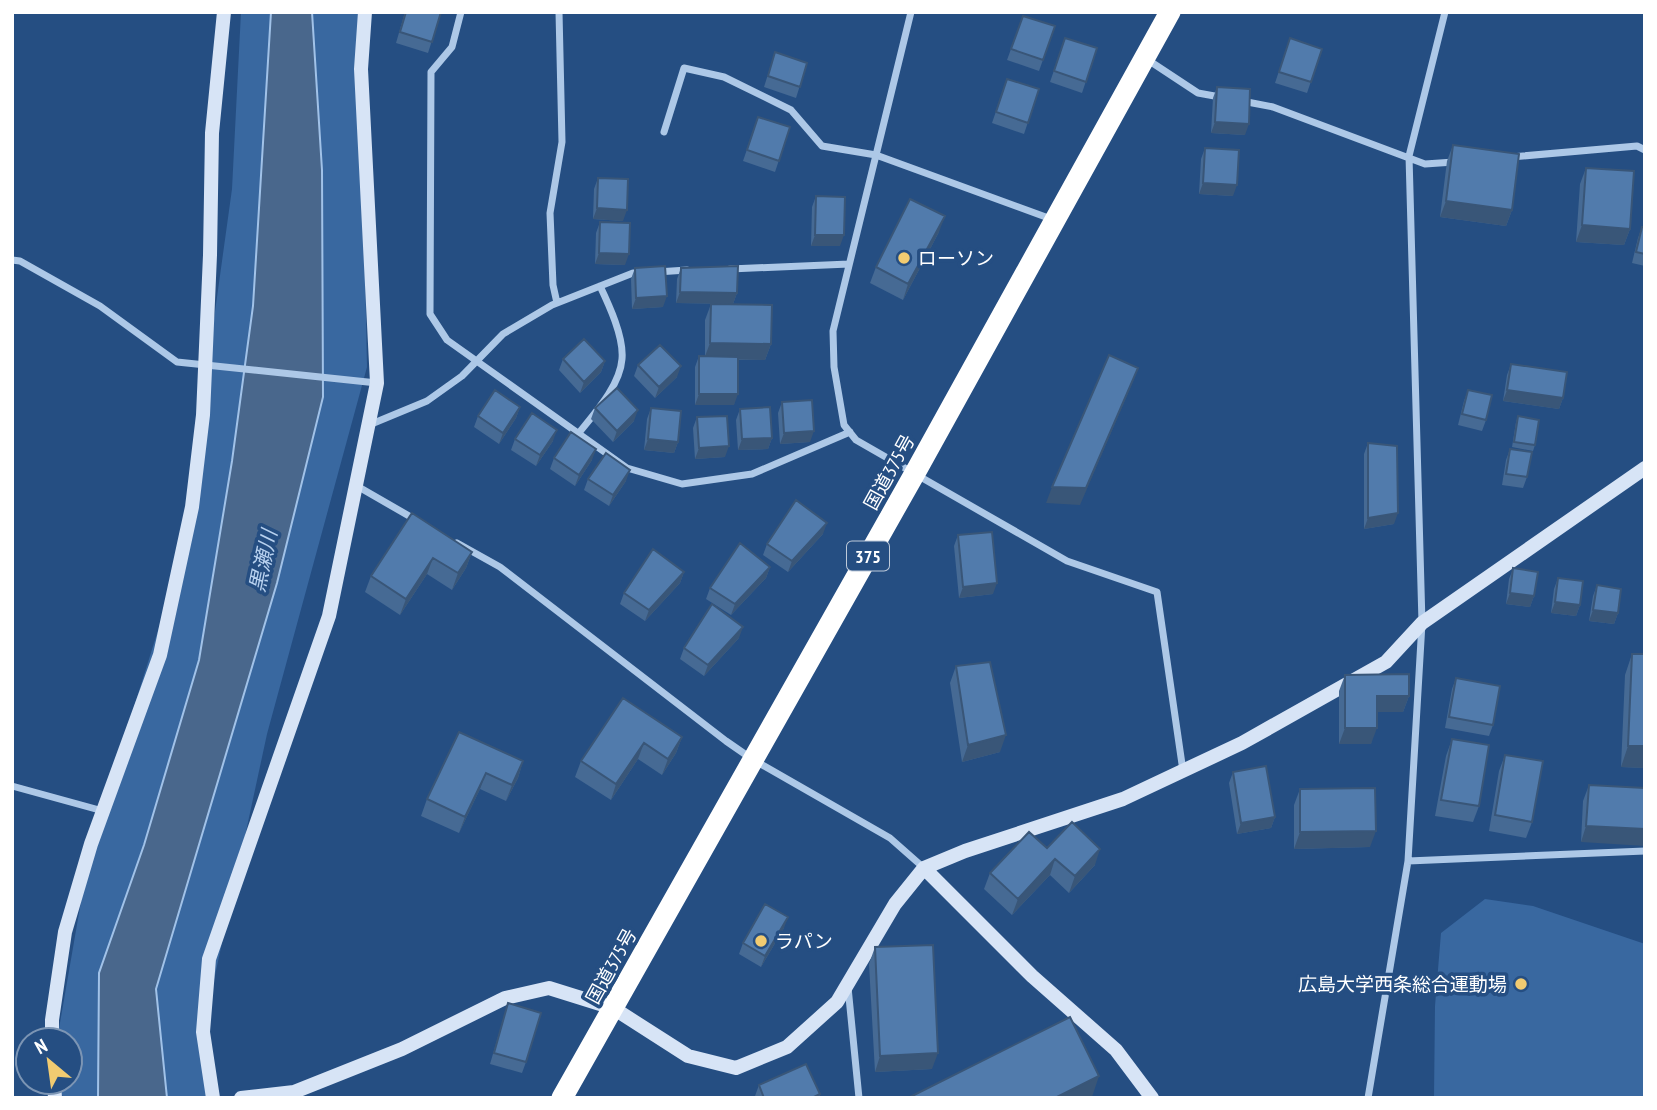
<svg xmlns="http://www.w3.org/2000/svg" width="1657" height="1110" font-family="'PT Sans Narrow','Noto Sans JP',sans-serif">
<style>
.green{fill:#3968a0}
.water{fill:#49678c;stroke:#a1c2e8;stroke-width:2}
.lines{fill:none;stroke-linecap:round;stroke-linejoin:round}
.street{stroke:#adc8e7;stroke-width:7}
.secondary{stroke:#d7e4f6;stroke-width:14}
.highway{stroke:#fff;stroke-width:21}
.wall{fill:#466a94}
.shaded-wall{fill:#395678}
.building{fill:#517bac;stroke:#395678;stroke-width:2}
.poi-dot{fill:#f1cb71;stroke:#254e82;stroke-width:2.5}
.labels{text-anchor:middle;dominant-baseline:central;stroke-width:7;stroke-linejoin:round;paint-order:stroke}
.shield{fill:#254e82;stroke:#becada;stroke-width:2}
.shield-label{font-size:18px;font-weight:bold;fill:#fff}
.poi-label{font-size:19px;fill:#fff;stroke:#254e82;text-anchor:start}
.street-label{font-size:19px;fill:#fff;stroke:#254e82}
.water-label{font-size:21px;font-style:italic;fill:#b8d1ef;stroke:#254e82}
</style>
<rect width="100%" height="100%" fill="#254e82"/>
<!-- green -->
<path class="green" d="M241,12H370L361,69L367,367L267,734L203,1031L213,1098H63L58,1082H70V1040H57L91,844L181,557L232,189Z
M1485,899L1533,906L1645,944V1098H1434L1435,1006L1441,933Z"/>
<!-- water -->
<path class="water" d="M271,12H312L322,170L323,397L277,583L156,989L167,1098H98L99,973L144,845L199,660L232,461L253,306Z"/>
<g class="lines">
<!-- street -->
<path class="street" d="M461,12L452,47L431,72L430,314L447,340L627,468L682,484L752,474L850,432
M911,12L833,331L834,367L844,425L856,440L1067,561L1157,592L1183,771
M1148,60L1198,93L1220,97
M1242,101L1273,107L1425,164L1454,162
M664,132L684,68L724,77L791,110L822,146L876,155L1054,220
M1511,157L1637,146L1645,150
M12,260L20,261L100,306L177,362L377,383
M730,269L849,264
M657,272L687,270
M557,303L553,285L550,213L562,142L559,12
M369,425L427,401L462,376L503,334L552,305L633,273H642
M578,434C594,414 620,386 622,359C624,337 609,305 600,286
M357,486L416,520
M457,543L500,567L726,741L752,759L890,838L924,868
M12,786L103,811
M1408,861L1645,851
M848,987L859,1098
M1368,1098L1408,861L1422,623L1409,156L1445,12"/>
<!-- secondary -->
<path class="secondary" d="M924,868L1032,976L1116,1050L1152,1098
M52,1040V1020L65,932L91,844L160,655L192,507L203,415L210,255L212,133L224,12
M54,1082L55,1098
M213,1098L203,1032L209,959L329,616L377,383L361,69L365,12
M241,1098L294,1092L402,1049L505,998L549,988L613,1008L688,1056L736,1068L787,1047L837,1002L895,904L924,868L965,851L1123,799L1242,743L1386,662L1422,623L1645,468"/>
<!-- highway -->
<path class="highway" d="M562,1098L915,473L1170,12"/>
</g>
<!-- wall -->
<path class="wall" d="M405,12H441L428,53L396,43Z
M1023,16L1055,26L1039,71L1007,60Z
M1065,38L1097,48L1082,93L1050,82Z
M1290,38L1322,49L1307,93L1275,83Z
M775,52L807,63L796,98L764,87Z
M1007,79L1039,89L1024,134L992,123Z
M1217,87L1245,135L1211,133L1213,98Z
M758,117L790,127L775,172L743,161Z
M1453,145L1512,210L1506,226L1440,217L1447,161Z
M1205,148L1233,196L1199,194L1201,159Z
M1586,168L1630,229L1624,245L1576,242L1580,184Z
M598,178L623,221L593,219L594,189Z
M816,196L840,246H811L812,207Z
M600,222L625,265L595,264L596,233Z
M1642,227H1645V266L1632,263L1638,238Z
M939,232L903,300L870,283L876,267Z
M635,268L663,307L632,309L631,279Z
M681,268L737,293L733,304L676,303L677,279Z
M711,304L771,344L765,360H738L734,405H695V367L699,356H705V320Z
M563,359L605,361L601,372L580,393L559,370Z
M1511,364L1563,398L1559,409L1503,401L1507,375Z
M638,365L677,377L655,398L634,376Z
M1468,390L1486,420L1482,431L1458,425L1464,401Z
M782,402L810,442L780,444L778,413Z
M520,407L516,418L499,444L474,427L478,416Z
M595,408L634,421L613,442L591,419Z
M651,408L678,442L674,453L644,450L647,419Z
M740,409L772,438L768,449L738,450L736,420Z
M1518,416L1535,445L1533,451L1512,447L1516,422Z
M697,417L725,457L695,459L693,428Z
M515,439L553,441L536,466L511,450Z
M1368,443L1394,524L1364,529V454Z
M1510,449L1527,477L1523,488L1502,485L1506,460Z
M554,458L592,460L575,486L550,469Z
M588,479L626,481L609,506L584,490Z
M412,513L472,552L466,568L452,590L427,574L400,615L365,592L371,576Z
M823,534L788,572L763,555L767,544Z
M958,535L993,594L959,598L954,546Z
M770,567L766,578L731,615L706,599L710,588Z
M1513,569L1534,596L1530,607L1506,604L1509,579Z
M684,572L680,583L645,621L620,604L624,593Z
M1558,578L1580,605L1576,616L1551,613L1554,589Z
M1597,585L1618,613L1614,624L1589,621L1593,596Z
M739,638L704,676L680,659L684,648Z
M1632,654H1645V768L1621,767L1625,675Z
M956,666L1000,752L962,762L950,683Z
M1345,675L1409,696L1403,712H1377L1371,744H1339V691Z
M1456,678L1493,725L1489,736L1445,728L1452,689Z
M623,698L682,737L676,753L662,775L638,759L611,800L575,777L581,761Z
M459,732L523,761L518,778L506,801L480,789L459,833L421,816L427,799Z
M1452,739L1479,806L1473,822L1435,816L1446,756Z
M1505,755L1532,822L1526,838L1489,831L1499,771Z
M1233,772L1275,817L1271,828L1237,834L1229,783Z
M1589,785L1645,788L1581,842L1583,801Z
M1300,789L1370,847L1294,849V805Z
M1047,848L1095,865L1069,893L1050,875L1012,915L984,889L990,873Z
M784,928L761,967L739,954L743,943Z
M875,947L932,1069L875,1072L869,964Z
M508,1003L526,1062L522,1073L490,1064Z
M759,1085L820,1094L819,1098H755V1096Z"/>
<!-- shaded-wall -->
<path class="shaded-wall" d="M1215,122L1249,124L1245,135L1211,133Z
M1203,183L1237,185L1233,196L1199,194Z
M1446,201L1512,210L1506,226L1440,217Z
M597,208L627,210L623,221L593,219Z
M945,216L939,232L903,300L908,284Z
M1582,225L1630,229L1624,245L1576,242Z
M815,235H844L840,246H811Z
M599,253L629,254L625,265L595,264Z
M680,292L737,293L733,304L676,303Z
M667,296L663,307L632,309L636,298Z
M710,343L771,344L765,360L704,359Z
M605,361L601,372L580,393L584,382Z
M681,366L677,377L655,398L659,387Z
M1138,368L1132,384L1080,505L1046,503L1052,487Z
M1507,390L1563,398L1559,409L1503,401Z
M699,394H738L734,405H695Z
M520,407L516,418L499,444L503,433Z
M638,410L634,421L613,442L617,431Z
M557,430L553,441L536,466L540,455Z
M814,431L810,442L780,444L784,433Z
M772,438L768,449L738,450L742,439Z
M648,439L678,442L674,453L644,450Z
M729,446L725,457L695,459L699,448Z
M596,449L592,460L575,486L579,475Z
M630,470L626,481L609,506L613,495Z
M1398,513L1394,524L1364,529L1368,518Z
M827,523L823,534L788,572L792,561Z
M472,552L466,568L452,590L458,573Z
M433,558L427,574L400,615L406,599Z
M770,567L766,578L731,615L735,604Z
M684,572L680,583L645,621L649,610Z
M997,583L993,594L959,598L963,587Z
M1510,593L1534,596L1530,607L1506,604Z
M1555,602L1580,605L1576,616L1551,613Z
M1593,610L1618,613L1614,624L1589,621Z
M743,627L739,638L704,676L708,665Z
M1377,696H1409L1403,712H1371Z
M1345,728H1377L1371,744H1339Z
M1006,735L1000,752L962,762L968,745Z
M682,737L676,753L662,775L668,759Z
M644,743L638,759L611,800L616,784Z
M1628,746H1645V768L1621,767Z
M523,761L518,778L506,801L512,785Z
M486,773L480,789L459,833L465,817Z
M1275,817L1271,828L1237,834L1241,823Z
M1586,826L1645,829V846L1581,842Z
M1376,831L1370,847L1294,849L1300,832Z
M1100,849L1095,865L1069,893L1075,876Z
M1055,859L1050,875L1012,915L1018,899Z
M788,917L784,928L761,967L765,956Z
M938,1053L932,1069L875,1072L880,1056Z
M1099,1076L1092,1097L1090,1098H1055Z"/>
<!-- building -->
<path class="building" d="M406,12H441L432,42L400,32Z
M1023,16L1055,26L1043,60L1011,49Z
M1065,38L1097,48L1086,82L1054,71Z
M1290,38L1322,49L1311,82L1279,72Z
M775,52L807,63L800,87L768,76Z
M1007,79L1039,89L1028,123L996,112Z
M1217,87L1250,89L1249,124L1215,122Z
M758,117L790,127L779,161L747,150Z
M1453,145L1519,154L1512,210L1446,201Z
M1205,148L1239,150L1237,185L1203,183Z
M1586,168L1634,171L1630,229L1582,225Z
M598,178L628,179L627,210L597,208Z
M816,196L845,197L844,235H815Z
M910,199L945,216L908,284L876,267Z
M600,222L630,223L629,254L599,253Z
M1642,227H1645V254L1636,252Z
M665,266L667,296L636,298L635,268Z
M738,266L737,293L680,292L681,268Z
M711,304L772,305L771,344L710,343Z
M584,339L605,361L584,382L563,359Z
M660,345L681,366L659,387L638,365Z
M1109,355L1138,368L1086,488L1052,487Z
M699,356L738,357V394H699Z
M1511,364L1567,372L1563,398L1507,390Z
M617,388L638,410L617,431L595,408Z
M495,390L520,407L503,433L478,416Z
M1468,390L1492,395L1486,420L1462,414Z
M812,400L814,431L784,433L782,402Z
M770,407L772,438L742,439L740,409Z
M651,408L681,411L678,442L648,439Z
M532,413L557,430L540,455L515,439Z
M727,416L729,446L699,448L697,417Z
M1518,416L1539,420L1535,445L1514,442Z
M571,432L596,449L579,475L554,458Z
M1368,443L1397,446L1398,513L1368,518Z
M1510,449L1532,452L1527,477L1506,474Z
M606,453L630,470L613,495L588,479Z
M796,500L827,523L792,561L767,544Z
M412,513L472,552L458,573L433,558L406,599L371,576Z
M992,532L997,583L963,587L958,535Z
M740,543L770,567L735,604L710,588Z
M653,549L684,572L649,610L624,593Z
M1513,568L1538,572L1534,596L1510,593Z
M1558,578L1583,581L1580,605L1555,602Z
M1597,585L1621,589L1618,613L1593,610Z
M712,604L743,627L708,665L684,648Z
M1632,654H1645V746H1628Z
M990,662L1006,735L968,745L956,666Z
M1409,674V696H1377V728H1345V675Z
M1456,678L1500,686L1493,725L1449,717Z
M623,698L682,737L668,759L644,743L616,784L581,761Z
M459,732L523,761L512,785L486,773L465,817L427,799Z
M1452,739L1489,745L1479,806L1441,800Z
M1505,755L1543,761L1532,822L1495,815Z
M1266,766L1275,817L1241,823L1233,772Z
M1589,785L1645,788V829L1586,826Z
M1375,788L1376,831L1300,832V789Z
M1072,822L1100,849L1075,876L1055,859L1018,899L990,873L1029,832L1047,848Z
M765,904L788,917L765,956L743,943Z
M933,945L938,1053L880,1056L875,947Z
M508,1003L541,1013L526,1062L494,1053Z
M1070,1017L1099,1076L1055,1098H908Z
M806,1064L820,1094L812,1098H764L759,1085Z"/>
<!-- markers -->
<g class="poi-dot">
<circle cx="904" cy="258" r="7"/>
<circle cx="761" cy="941" r="7"/>
<circle cx="1521" cy="984" r="7"/>
</g>
<g class="labels">
<!-- shield labels -->
<rect class="shield" x="847" y="541.5" width="42" height="29" rx="5"/>
<g class="shield-label">
<text x="868" y="556">375</text>
</g>
<!-- poi labels -->
<g class="poi-label">
<text x="918" y="258">ローソン</text>
<text x="775" y="941">ラパン</text>
<text x="1507" y="984" text-anchor="end">広島大学西条総合運動場</text>
</g>
<!-- street labels -->
<g class="street-label">
<text transform="translate(889 472) rotate(-61)">国道375号</text>
<text transform="translate(611 966) rotate(-61)">国道375号</text>
</g>
<!-- water labels -->
<g class="water-label">
<text transform="translate(263 561) rotate(-78)">黒瀬川</text>
</g>
</g>
<!-- border -->
<rect width="1657" height="1110" fill="none" stroke="#ffffff" stroke-width="28"/>
<!-- north arrow -->
<g transform="translate(49 1061) rotate(331)"><circle r="33" fill="#254e82" stroke="#7c95b4" stroke-width="2"/>
<path d="M0-5L12 26L0 18L-12 26Z" fill="#f1cb71"/>
<text y="-10" font-size="19" font-weight="bold" text-anchor="middle" fill="#ffffff">N</text>
</g>
</svg>
